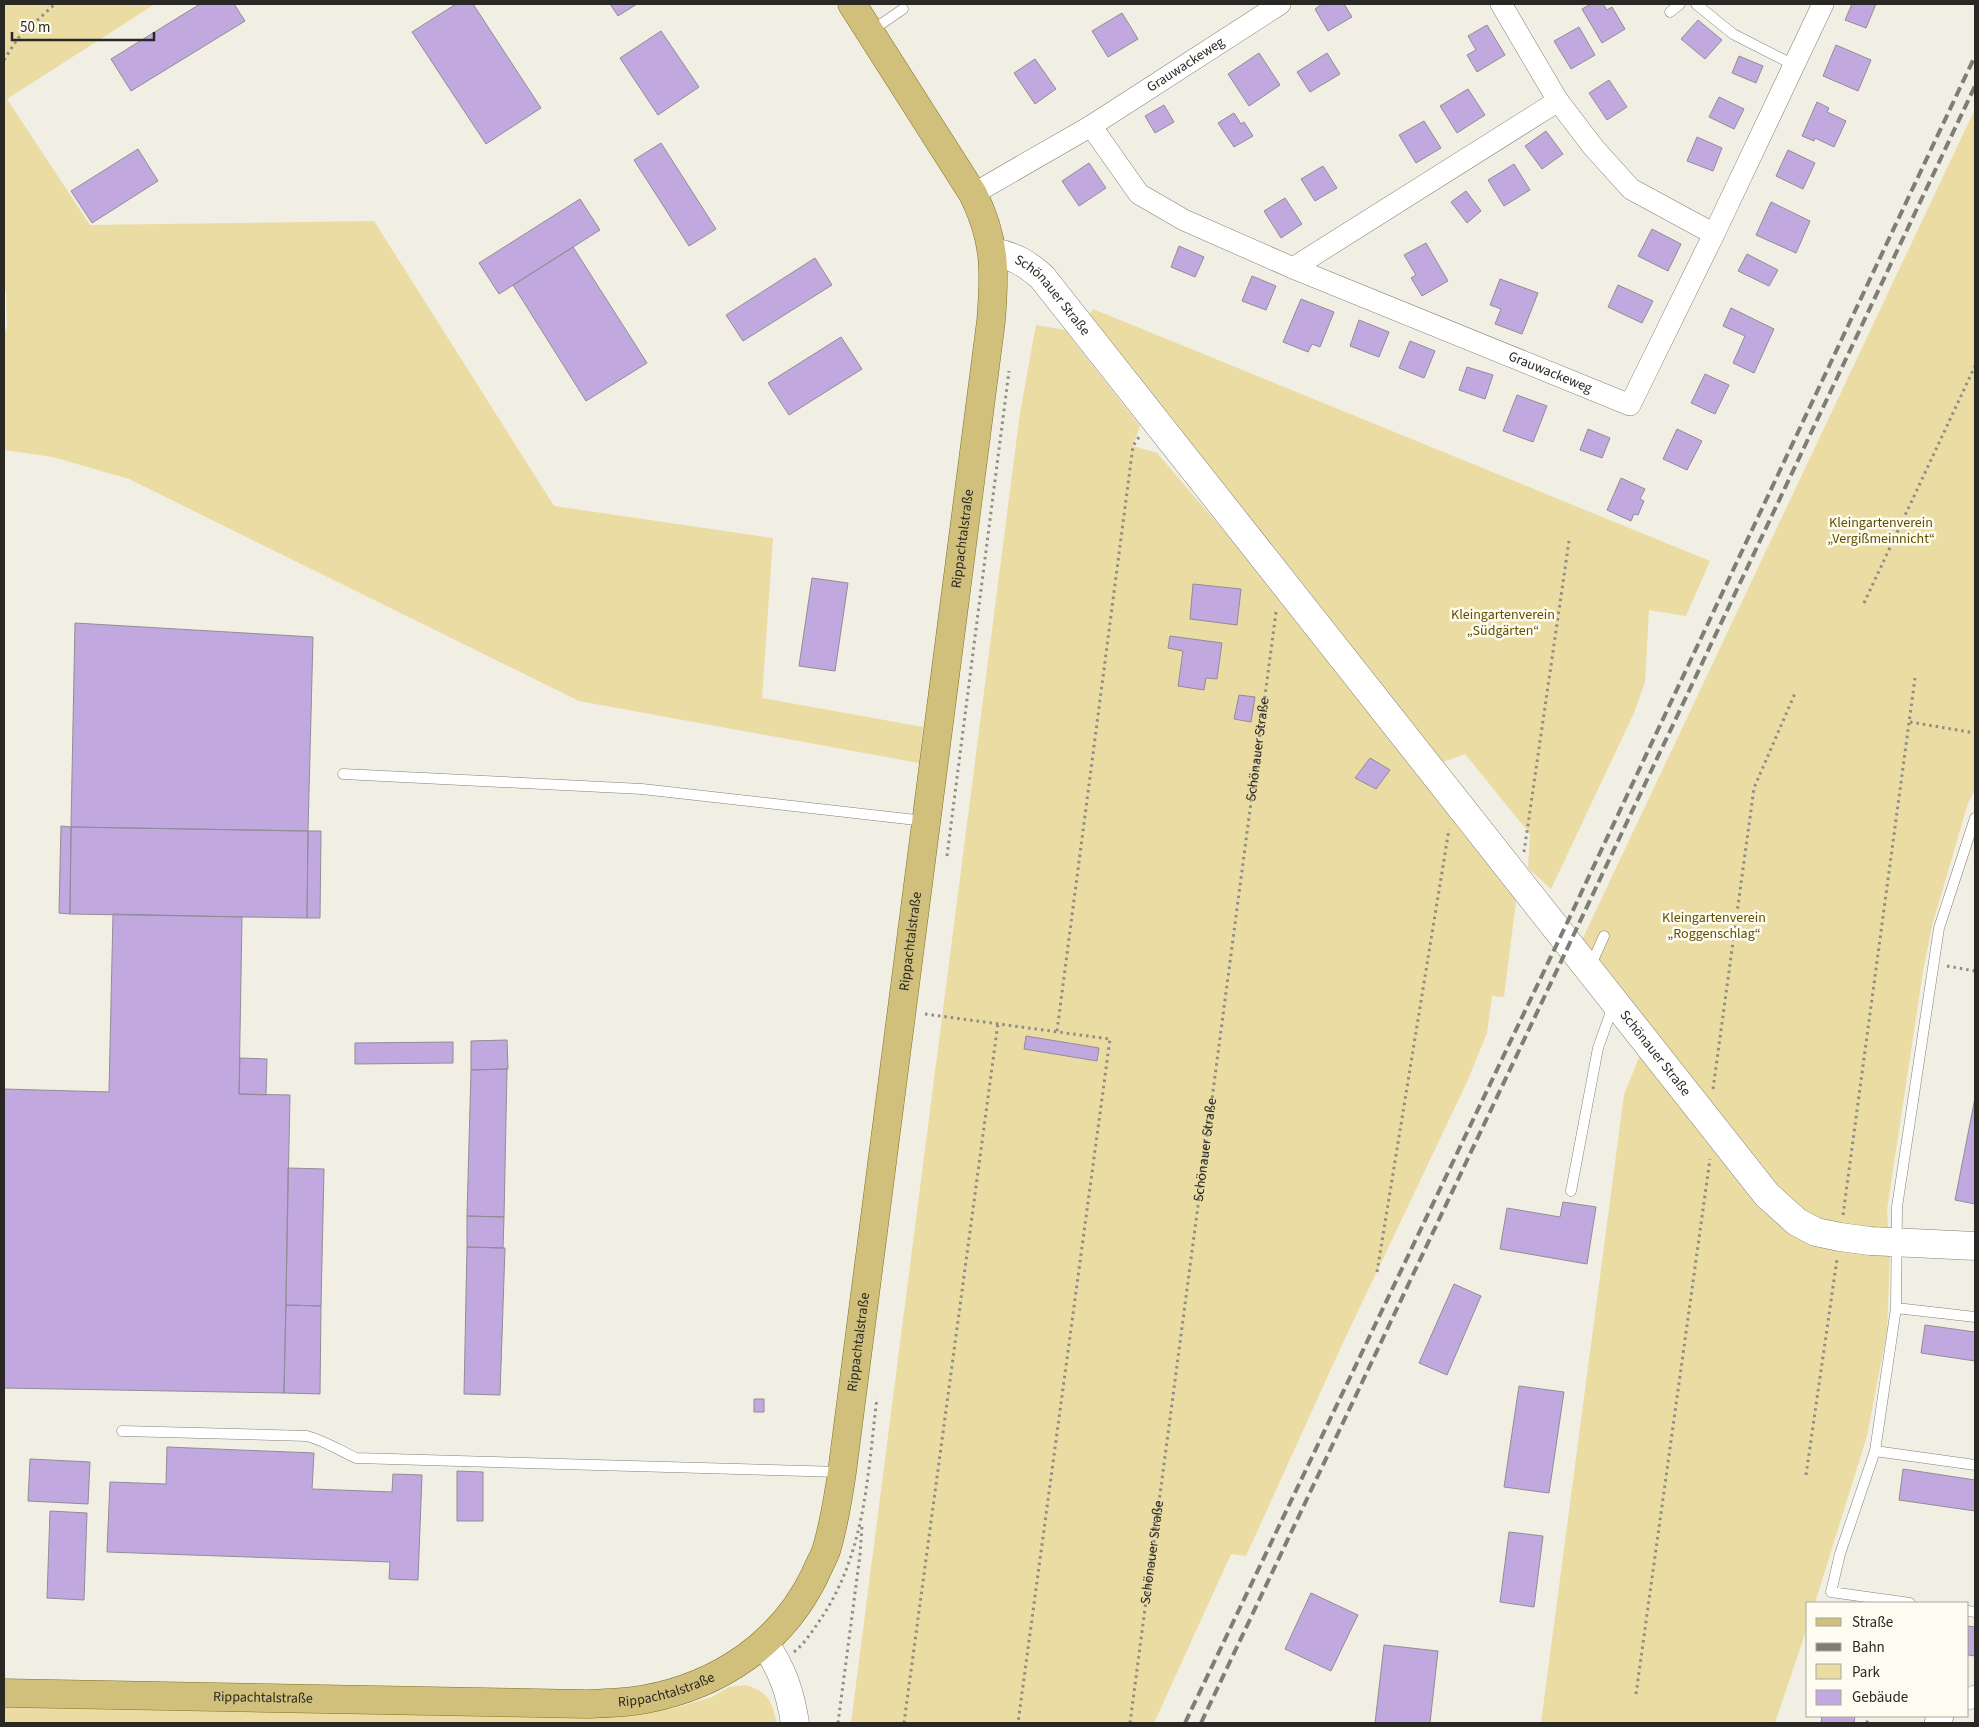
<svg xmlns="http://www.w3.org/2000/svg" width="1979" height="1727" font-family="'Source Sans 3',sans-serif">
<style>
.green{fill:#ebdca3}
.building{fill:#c1a9df;stroke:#908d96}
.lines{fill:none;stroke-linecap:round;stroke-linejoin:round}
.lane-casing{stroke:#828076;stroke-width:11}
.street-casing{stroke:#828076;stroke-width:22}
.secondary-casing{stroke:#828076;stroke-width:29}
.primary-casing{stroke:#817023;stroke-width:29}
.path{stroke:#8f8d85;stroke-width:3;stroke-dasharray:2.5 4;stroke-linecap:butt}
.lane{stroke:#fff;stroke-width:10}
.street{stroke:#fff;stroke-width:21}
.secondary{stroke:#fff;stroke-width:28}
.primary{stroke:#d0c07b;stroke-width:28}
.rail{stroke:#7e7d76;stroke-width:4;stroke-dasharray:10 5;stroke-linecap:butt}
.labels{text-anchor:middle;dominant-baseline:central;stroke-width:5;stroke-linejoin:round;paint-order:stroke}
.street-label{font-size:14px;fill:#292824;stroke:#fefbf0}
.park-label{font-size:14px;fill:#5f4f01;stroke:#fefbf0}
</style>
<rect width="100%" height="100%" fill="#f1eee3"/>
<!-- green -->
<path class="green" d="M4,4H155L7,99L90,225L374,221L554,506L773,538L762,698L923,727L919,763L579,701L129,479L53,457L4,450V333L7,327L6,292L4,288Z
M1975,109V790L1968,803L1932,926L1923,971L1887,1210L1890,1255L1887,1331L1867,1436L1815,1603H1808V1625L1775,1723H1541L1624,1095L1642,1050L1581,942Z
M1093,309L1710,561L1686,616L1649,610L1645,682L1634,713L1551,889L1528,868L1530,834L1465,754L1440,763L1087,319Z
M1036,325L1065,330L1140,426L1133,446L1157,453L1283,600L1517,893L1504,997L1492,996L1487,1033L1467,1082L1340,1349L1246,1556L1231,1554L1154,1723H851L1020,413Z
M746,1685C770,1693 771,1701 777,1723H4V1703L643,1713L674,1708L712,1697L729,1687Z"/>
<!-- building -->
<path class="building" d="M200,4H234L245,21L131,91L111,59Z
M456,4H473L541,108L486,144L412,32Z
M610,4H637L618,16Z
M1322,4H1344L1352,17L1328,31L1315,9Z
M1591,4H1603L1607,10L1612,7L1625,29L1602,43L1582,9Z
M1852,4H1876L1866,28L1845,20Z
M1122,13L1138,39L1108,57L1092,31Z
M1698,20L1722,40L1705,59L1681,39Z
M1487,25L1505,55L1477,72L1467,55L1476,50L1468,36Z
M1579,27L1595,55L1571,69L1554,41Z
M661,31L699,87L658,115L620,58Z
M1836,45L1871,60L1858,91L1823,76Z
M1259,53L1280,85L1249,106L1228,74Z
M1327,53L1340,74L1310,92L1297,72Z
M1739,56L1763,66L1756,83L1732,73Z
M1035,59L1056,89L1035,104L1014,73Z
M1609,80L1627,107L1607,120L1589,93Z
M1468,89L1485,115L1457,133L1440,106Z
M1719,97L1744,109L1734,129L1709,117Z
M1817,102L1829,108L1827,112L1846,121L1834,147L1815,138L1814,141L1802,136Z
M1164,105L1174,122L1155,133L1145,116Z
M1234,113L1241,124L1244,122L1253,136L1234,147L1218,123Z
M1424,121L1441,148L1416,163L1399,135Z
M1546,131L1563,154L1542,169L1525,146Z
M1697,137L1722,148L1713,171L1687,161Z
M661,143L716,229L689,246L634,160Z
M138,149L158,181L92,223L71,191Z
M1788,150L1815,163L1803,189L1776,176Z
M1089,163L1106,188L1079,206L1062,181Z
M1514,164L1530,190L1504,206L1488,180Z
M1323,166L1337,188L1315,201L1301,179Z
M1466,191L1481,211L1467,223L1451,202Z
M1285,198L1302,224L1281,238L1264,211Z
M580,199L600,230L499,294L479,263Z
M1771,202L1810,221L1796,253L1756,235Z
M1652,229L1681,244L1668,271L1638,256Z
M1426,243L1448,281L1422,296L1411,278L1416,275L1404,255Z
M1179,246L1204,257L1195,277L1171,267Z
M573,247L647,363L586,401L513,285Z
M1747,254L1778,270L1769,286L1738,271Z
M815,258L832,285L743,341L726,315Z
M1252,276L1276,286L1266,310L1242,301Z
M1500,279L1538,293L1522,334L1495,324L1501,309L1490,305Z
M1618,285L1653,301L1642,323L1608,307Z
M1301,299L1334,312L1320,347L1312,344L1308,352L1283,342Z
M1731,308L1774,329L1754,373L1733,363L1745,336L1723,326Z
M1359,320L1389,332L1379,357L1350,346Z
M841,337L862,369L789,415L768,383Z
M1410,341L1435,351L1424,378L1399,368Z
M1467,367L1493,375L1485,399L1459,390Z
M1705,374L1729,385L1715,414L1691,403Z
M1517,395L1547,406L1533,442L1503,431Z
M1588,429L1610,438L1602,458L1580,450Z
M1677,429L1702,441L1687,470L1663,459Z
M1621,478L1645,489L1640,499L1644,501L1638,515L1634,514L1631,521L1607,510Z
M812,578L848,583L835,671L799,666Z
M1193,584L1241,589L1237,625L1190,619Z
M75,623L313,637L308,831L71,827Z
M1170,636L1222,643L1217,679L1206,678L1204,690L1178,686L1183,651L1168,648Z
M1239,695L1255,697L1251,722L1234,719Z
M1370,758L1390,770L1376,789L1355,778Z
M61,826L71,827L70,914L59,913Z
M71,827L308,831L307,918L70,914Z
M308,831H321L320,918H307Z
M113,914L242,917L239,1094L290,1095L284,1393L4,1388V1089L109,1092Z
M1026,1036L1099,1048L1097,1061L1024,1049Z
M507,1040L508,1069L471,1070V1041Z
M453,1042V1063L355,1064V1043Z
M240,1058L267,1059L266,1095L239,1094Z
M507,1069L504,1217L467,1216L471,1070Z
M1975,1098V1204L1955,1200Z
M288,1168L324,1169L321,1306L286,1305Z
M1563,1202L1596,1207L1587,1264L1500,1249L1507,1208L1560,1217Z
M467,1216L504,1217L503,1248L467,1247Z
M467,1247L505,1248L500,1395L464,1394Z
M1454,1284L1481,1296L1447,1375L1419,1363Z
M286,1305L321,1306L320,1394L284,1393Z
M1925,1325L1975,1332V1361L1921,1353Z
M1519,1386L1564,1392L1549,1493L1504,1487Z
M754,1399H764V1412H754Z
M167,1447L314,1453L312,1489L392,1492L393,1474L422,1475L418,1580L389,1579L390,1562L107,1552L110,1482L166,1484Z
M30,1459L90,1462L88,1504L28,1501Z
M1903,1469L1975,1480V1511L1899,1500Z
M457,1471L483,1472V1521H457Z
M50,1511L87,1513L84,1600L47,1598Z
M1509,1532L1543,1536L1534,1607L1500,1602Z
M1311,1593L1358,1615L1331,1671L1285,1649Z
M1968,1626L1975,1627V1656L1968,1655Z
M1384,1645L1438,1651L1430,1723H1375Z
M1822,1716H1855L1854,1723H1821Z"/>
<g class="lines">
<!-- lane casing -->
<g class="lane-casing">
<path id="lane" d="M1696,4L1733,34L1794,65
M1670,12L1680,4
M871,31L903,9
M343,774L642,789L925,821
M1975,818L1939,928L1897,1207L1896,1308L1975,1317
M1590,967L1604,936
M1571,1191L1598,1048L1613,1006
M1896,1308L1875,1451L1840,1554L1831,1592L1910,1603
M122,1431L307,1436C325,1441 339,1450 356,1458L841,1472
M1875,1451L1975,1465
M1968,1611L1975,1612"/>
</g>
<!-- street casing -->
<g class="street-casing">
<g id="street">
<path d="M1501,4L1558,101L1594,148L1631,189L1714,234"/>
<path id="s2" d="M1091,126L1139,194L1184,220L1293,268L1630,405L1714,234L1823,4"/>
<path id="s3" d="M973,194L1091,126L1280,4"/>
<path d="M1293,268L1558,101"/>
<path d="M1968,1699L1975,1696"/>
<path d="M1935,1723L1943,1716"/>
</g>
</g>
<!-- secondary casing -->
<g class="secondary-casing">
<g id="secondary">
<path id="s4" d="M993,252C1014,256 1026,263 1042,277L1767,1195L1797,1222L1816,1232L1840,1237L1870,1241L1975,1246"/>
<path d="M765,1644C783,1671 790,1692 795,1723"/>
</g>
</g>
<!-- primary casing -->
<g class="primary-casing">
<g id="primary">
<path id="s5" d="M4,1693L586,1704C605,1703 627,1703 646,1699C720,1685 782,1643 815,1575C818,1567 823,1559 826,1551C834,1525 838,1499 842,1472L991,321C995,272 996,240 973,194L852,4"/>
</g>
</g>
<!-- path -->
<g class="path">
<path d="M4,60L18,38L55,4"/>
<path d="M1864,603L1975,366"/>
<path d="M1910,722L1975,733"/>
<path d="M1524,852L1569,541"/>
<path d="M947,856L1009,371"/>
<path d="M1947,966L1975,971"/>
<path d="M925,1014L1110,1039L1018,1723"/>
<path d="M1057,1031L1133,446L1139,437"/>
<path d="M1713,1089L1754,788L1796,691"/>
<path d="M1843,1215L1915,678"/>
<path d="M1377,1272L1449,829"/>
<path d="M1806,1475L1837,1259"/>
<path d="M794,1652C804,1644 811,1633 818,1623C866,1554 867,1478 877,1398"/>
<path d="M1636,1694L1710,1159"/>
<path d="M838,1723L860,1555L862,1526"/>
<path d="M904,1723L998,1023"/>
<path id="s1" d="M1130,1723L1276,612"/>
<path d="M1867,1723L1868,1716"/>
</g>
<!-- lane -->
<use href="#lane" class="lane"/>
<!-- street -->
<use href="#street" class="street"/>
<!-- secondary -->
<use href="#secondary" class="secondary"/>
<!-- primary -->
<use href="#primary" class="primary"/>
<!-- rail -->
<path class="rail" d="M1185,1723L1567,923L1975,56
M1201,1723L1975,86"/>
</g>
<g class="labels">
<!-- street labels -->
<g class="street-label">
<text stroke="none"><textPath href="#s3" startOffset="249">Grauwackeweg</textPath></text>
<text stroke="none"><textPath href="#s4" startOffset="76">Schönauer Straße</textPath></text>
<text stroke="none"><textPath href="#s2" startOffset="532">Grauwackeweg</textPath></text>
<text stroke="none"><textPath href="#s5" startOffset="1908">Rippachtalstraße</textPath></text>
<text stroke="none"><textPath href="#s1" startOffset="982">Schönauer Straße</textPath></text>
<text stroke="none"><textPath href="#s5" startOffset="1502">Rippachtalstraße</textPath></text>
<text stroke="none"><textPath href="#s4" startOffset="1045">Schönauer Straße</textPath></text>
<text stroke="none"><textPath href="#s1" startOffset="578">Schönauer Straße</textPath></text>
<text stroke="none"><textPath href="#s5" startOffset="1098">Rippachtalstraße</textPath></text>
<text stroke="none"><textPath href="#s1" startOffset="172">Schönauer Straße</textPath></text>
<text stroke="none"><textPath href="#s5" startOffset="664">Rippachtalstraße</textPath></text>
<text stroke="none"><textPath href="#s5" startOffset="259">Rippachtalstraße</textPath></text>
</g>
<!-- park labels -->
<g class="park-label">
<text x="1881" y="523">Kleingartenverein<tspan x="1881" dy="16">„Vergißmeinnicht“</tspan></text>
<text x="1503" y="615">Kleingartenverein<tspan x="1503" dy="16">„Südgärten“</tspan></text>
<text x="1714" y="918">Kleingartenverein<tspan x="1714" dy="16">„Roggenschlag“</tspan></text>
</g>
</g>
<!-- border -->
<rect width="1979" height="1727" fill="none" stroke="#292824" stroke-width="10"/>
<!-- legend -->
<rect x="1806" y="1602" width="162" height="115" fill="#fefbf0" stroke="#a9a79e"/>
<rect x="1816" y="1618" width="25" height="8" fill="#d0c07b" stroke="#a9a79e"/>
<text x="1852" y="1627" font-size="15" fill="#292824">Straße</text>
<rect x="1816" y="1643" width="25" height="8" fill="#7e7d76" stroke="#a9a79e"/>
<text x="1852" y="1652" font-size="15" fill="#292824">Bahn</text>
<rect x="1816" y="1664" width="25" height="15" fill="#ebdca3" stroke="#a9a79e"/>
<text x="1852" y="1677" font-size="15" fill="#292824">Park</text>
<rect x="1816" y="1690" width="25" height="15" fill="#c1a9df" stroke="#a9a79e"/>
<text x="1852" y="1702" font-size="15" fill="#292824">Gebäude</text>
<!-- scale -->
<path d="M12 32v8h142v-8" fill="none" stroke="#292824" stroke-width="2.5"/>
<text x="20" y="32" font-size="15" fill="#292824" stroke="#fefbf0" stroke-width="4" paint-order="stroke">50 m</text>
</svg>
